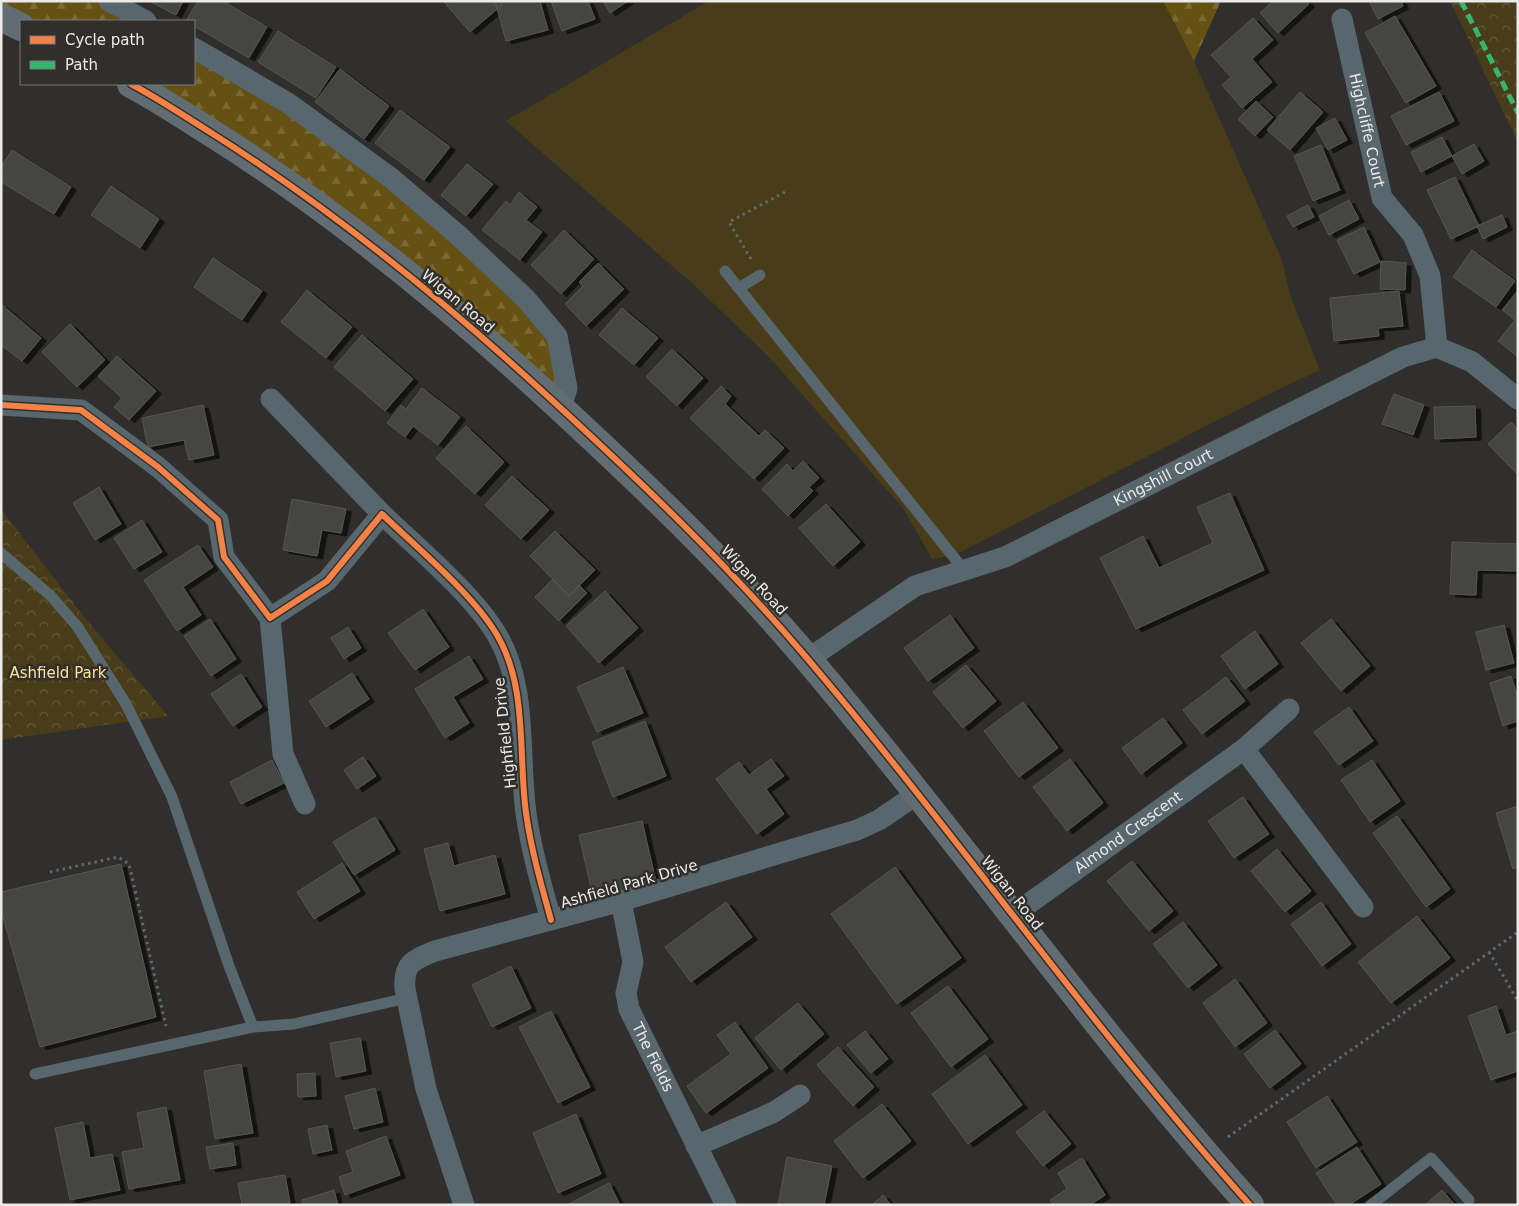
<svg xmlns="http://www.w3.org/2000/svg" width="1519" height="1206" font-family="'DejaVu Sans',sans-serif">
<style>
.green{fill:#483c19}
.forest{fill:url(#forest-firs)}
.park{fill:url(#park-crowns)}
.building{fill:#454443;stroke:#565554;filter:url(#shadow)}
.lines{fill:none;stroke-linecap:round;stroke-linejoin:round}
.path{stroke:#60696d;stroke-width:3;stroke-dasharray:2.5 4;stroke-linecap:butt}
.lane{stroke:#58666e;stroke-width:11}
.street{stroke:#58666e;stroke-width:21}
.highway{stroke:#616d73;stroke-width:28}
.quiet{stroke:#33b770;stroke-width:5;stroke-dasharray:10 5;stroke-linecap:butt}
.cycleway-casing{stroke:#312f2c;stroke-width:9}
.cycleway{stroke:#f48246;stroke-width:6}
.labels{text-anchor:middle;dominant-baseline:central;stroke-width:5;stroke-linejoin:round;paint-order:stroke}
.street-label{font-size:15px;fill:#ecebe9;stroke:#312f2c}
.park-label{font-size:15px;fill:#fee29a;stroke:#312f2c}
</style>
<defs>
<pattern id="forest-firs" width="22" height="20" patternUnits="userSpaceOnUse" patternTransform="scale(1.25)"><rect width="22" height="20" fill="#655113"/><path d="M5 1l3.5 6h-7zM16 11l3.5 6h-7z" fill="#7b6a35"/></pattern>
<pattern id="park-crowns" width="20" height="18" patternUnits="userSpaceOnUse" patternTransform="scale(1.25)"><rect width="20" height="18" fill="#483c19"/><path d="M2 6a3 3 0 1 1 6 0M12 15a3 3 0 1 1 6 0" fill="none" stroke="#63583a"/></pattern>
<filter id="shadow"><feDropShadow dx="5.5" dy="3" stdDeviation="0" flood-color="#0009"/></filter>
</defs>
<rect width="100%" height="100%" fill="#302f2d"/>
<!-- green -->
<path class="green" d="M709,1H1163L1194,61L1282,260L1290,295L1320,370L1259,399L953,556L932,559L903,508L768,356L694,285L506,121Z"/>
<!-- forest -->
<path class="forest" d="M1,1H109L146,21H21L1,17Z
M1163,1H1221L1194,61Z
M194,48L391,178L557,336L567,388L529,379L131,84H194Z"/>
<!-- park -->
<path class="park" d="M1450,1H1518V143Z
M1,509L81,613L168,716L1,740Z"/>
<!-- building -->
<path class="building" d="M149,1H183L176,15Z
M198,1H223L267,27L249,58L194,26V21H186Z
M443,1H498L502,5L470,32Z
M495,1H540L548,30L506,41Z
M551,1H588L595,19L562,31Z
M603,1H628L610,13Z
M1273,1H1306L1309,4L1278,33L1260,13Z
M1369,1H1401L1403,6L1378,19Z
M1395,16L1436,86L1406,103L1365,33Z
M1253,18L1273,40L1252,59L1272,82L1242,108L1222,85L1231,77L1211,55Z
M278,31L336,67L316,98L258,62Z
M340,69L389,106L364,139L315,102Z
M1300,92L1323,112L1290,150L1267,130Z
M1439,92L1454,121L1406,145L1391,116Z
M1256,101L1273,117L1255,136L1238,119Z
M400,110L450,147L424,180L375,143Z
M1335,118L1347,140L1328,150L1316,128Z
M1442,137L1452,156L1421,172L1411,152Z
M1474,144L1484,161L1462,174L1452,156Z
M1321,145L1340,190L1313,201L1294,156Z
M12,150L71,187L54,214L1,182V167Z
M467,164L493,184L466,216L441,195Z
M1455,177L1479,226L1451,239L1427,190Z
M111,186L159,219L140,248L91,215Z
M519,192L537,207L526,220L542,232L520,260L482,230L506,201L510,205Z
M1349,200L1359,219L1329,235L1319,216Z
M1308,205L1314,217L1293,227L1287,216Z
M1502,215L1507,227L1483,239L1477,226Z
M1364,227L1380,262L1354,274L1337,240Z
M564,230L594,259L561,294L531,265Z
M1472,250L1515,281L1496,307L1453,277Z
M213,258L262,291L242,320L194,287Z
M1381,261L1406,263L1405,290L1380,289Z
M598,263L624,289L586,326L565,304L583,286L579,282Z
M307,290L352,327L326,358L281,322Z
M1399,291L1403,326L1378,328L1379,336L1334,341L1330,298Z
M1518,291V357L1498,341L1515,320L1502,310Z
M1,304L41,338L22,361L1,345Z
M622,308L658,338L634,365L599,335Z
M70,324L105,360L77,387L42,352Z
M362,335L413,379L385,411L334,367Z
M672,349L703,378L677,406L646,377Z
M117,356L156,391L129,420L114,407L122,398L98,376Z
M721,386L731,396L725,404L759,436L765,430L784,448L754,479L690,418Z
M422,388L460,417L438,445L413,426L405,437L387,423L401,405L406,409Z
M1394,394L1424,405L1413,435L1382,424Z
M203,405L214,455L189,460L184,440L148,447L142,418Z
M1475,406L1476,437L1435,439L1434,407Z
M1511,422L1518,429V475L1488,444Z
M466,426L504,462L475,494L436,458Z
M803,461L819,478L809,487L813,491L788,516L762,489L787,464L793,471Z
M512,476L549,510L521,539L485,505Z
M99,487L121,524L95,540L73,503Z
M1230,493L1264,570L1136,629L1100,558L1143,536L1159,568L1213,543L1197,507Z
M292,499L346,509L341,533L322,530L317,556L283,550Z
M826,504L860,542L833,566L799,528Z
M142,520L162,552L134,569L114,538Z
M555,531L595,570L569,596L530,556Z
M1452,542L1518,544V571L1477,570L1476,595L1450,594Z
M198,545L213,567L183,587L201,615L177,631L144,580Z
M553,579L569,596L579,585L587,593L559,621L535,597Z
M605,591L638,628L599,663L566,626Z
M423,609L449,647L415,670L388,633Z
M950,615L974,648L928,681L904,648Z
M210,619L236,659L211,676L184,636Z
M1331,619L1370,666L1341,691L1301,643Z
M1504,625L1514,663L1486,670L1476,632Z
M348,627L361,648L344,659L331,638Z
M1255,631L1278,664L1245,689L1221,656Z
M469,656L483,679L453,697L469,723L445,738L415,689Z
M966,665L996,701L963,728L933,692Z
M623,667L643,713L597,732L577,687Z
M352,673L369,699L326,727L309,701Z
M241,674L262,707L233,726L211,694Z
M1511,676L1518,698V721L1503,726L1490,683Z
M1226,677L1245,701L1202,734L1183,710Z
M1023,702L1058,748L1019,777L984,731Z
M1349,707L1373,741L1339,765L1314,732Z
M1163,718L1182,743L1141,774L1122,748Z
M645,721L666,776L613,797L592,742Z
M363,757L376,776L357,789L344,770Z
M771,759L784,776L766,789L784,814L757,834L716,779L739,762L749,775Z
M1070,759L1103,803L1067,831L1033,787Z
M272,760L284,783L241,804L230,782Z
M1372,760L1400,801L1370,822L1341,780Z
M1243,797L1269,834L1234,858L1208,821Z
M1518,806V867L1513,869L1496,813Z
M1397,816L1450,889L1426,907L1373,833Z
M375,817L395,850L354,875L333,842Z
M642,821L657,886L594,901L579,835Z
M448,843L454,866L495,855L505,894L440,911L424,849Z
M1277,849L1311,891L1285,912L1251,871Z
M1132,861L1173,911L1149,931L1107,881Z
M342,863L360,891L314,919L297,892Z
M121,864L156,1017L40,1047L1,910V892Z
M895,867L961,958L897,1004L831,914Z
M726,902L752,937L691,982L665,947Z
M1321,902L1351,944L1322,966L1291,924Z
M1417,916L1450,958L1391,1003L1358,962Z
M1183,922L1217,965L1188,988L1153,944Z
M511,966L531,1008L492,1027L472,985Z
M1235,979L1267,1023L1235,1047L1203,1003Z
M948,986L988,1039L951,1067L911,1013Z
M798,1003L824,1034L781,1070L755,1038Z
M1496,1006L1506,1035L1518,1031V1071L1491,1080L1468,1016Z
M551,1011L590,1087L558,1103L519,1027Z
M735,1022L768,1068L706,1113L687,1086L731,1054L717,1035Z
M1275,1030L1301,1064L1270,1088L1244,1054Z
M865,1031L888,1059L871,1073L847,1045Z
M360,1038L366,1071L336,1077L330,1043Z
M838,1047L874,1087L853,1106L817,1065Z
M985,1055L1022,1105L968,1144L932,1094Z
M241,1064L253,1133L215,1139L204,1071Z
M315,1073L316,1096L298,1097L297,1074Z
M375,1088L383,1122L354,1129L345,1096Z
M1327,1096L1357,1142L1316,1168L1287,1122Z
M882,1104L911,1141L863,1178L834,1141Z
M166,1107L180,1180L129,1189L122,1152L144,1148L137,1113Z
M1044,1111L1071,1144L1043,1166L1016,1132Z
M576,1114L601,1174L558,1193L533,1133Z
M83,1122L90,1158L112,1154L120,1190L70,1200L55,1128Z
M327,1125L332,1150L313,1154L308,1129Z
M386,1136L400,1175L345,1195L339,1177L353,1172L346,1151Z
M233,1143L236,1165L210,1169L206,1147Z
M1357,1147L1381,1184L1349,1205H1337L1316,1173Z
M787,1157L832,1166L824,1205H778Z
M1082,1158L1105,1195L1090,1205H1053L1050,1200L1067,1189L1058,1173Z
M285,1175L290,1203L242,1205L238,1183Z
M609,1183L620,1205H569V1204Z
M334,1190L338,1205H303L302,1200Z
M1442,1190L1455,1205H1425Z
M883,1195L891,1205H872Z"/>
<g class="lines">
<!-- path -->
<path class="path" d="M751,259L729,222L785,192
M50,872L118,857L129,864L166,1026
M1489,952L1518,1001
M1228,1137L1518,932"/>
<!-- lane -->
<path class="lane" d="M725,271L964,570
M739,288L760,275
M1,553L51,596L77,626L126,704L172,797L229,966L253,1027L294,1024L407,998
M35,1074L253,1027
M1371,1205L1431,1158L1469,1200"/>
<!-- street -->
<g class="street">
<path d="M109,1L146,21"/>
<path id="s1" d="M1342,19L1382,198L1413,235L1430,276L1437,347"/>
<path d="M194,48L288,103L391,178L458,235L526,299L557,336L567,388L561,408"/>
<path d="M271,399L382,514"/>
<path d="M1,405L81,410L158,467L218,520L224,557L270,618L327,581L382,514C417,548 473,594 497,635C528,687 518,755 526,813C531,849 541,884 551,920"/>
<path d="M270,618L283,754L305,804"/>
<path id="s2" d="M808,659L915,586L1005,557L1403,357L1437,347L1472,362L1518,399"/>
<path d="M1244,749L1363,907"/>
<path id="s3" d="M621,901L633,962L626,993L629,1009L726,1205"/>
<path id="s4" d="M1013,915L1244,749L1289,709"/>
<path d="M696,1146L774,1112L800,1095"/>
<path d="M464,1205L426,1089L405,989C403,963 413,960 435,951L621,901L857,830L879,820L917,794"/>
</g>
<!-- highway -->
<path class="highway" d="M1,17L21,27
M131,84C159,99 186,117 213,134C335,211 447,303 553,401C641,482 728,565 806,657C958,836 1093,1029 1250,1205"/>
<!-- quiet -->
<path class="quiet" d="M1461,1L1518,113"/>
<!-- cycleway casing -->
<g class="cycleway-casing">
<path id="cycleway" d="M131,84C159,99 186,117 213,134C335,211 447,303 553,401C641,482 728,565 806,657C958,836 1093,1029 1250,1205
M1,405L81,410L158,467L218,520L224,557L270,618L327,581L382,514C417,548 473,594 497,635C528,687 518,755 526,813C531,849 541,884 551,920"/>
</g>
<!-- cycleway -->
<use href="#cycleway" class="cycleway"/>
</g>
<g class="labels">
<!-- street labels -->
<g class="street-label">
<text stroke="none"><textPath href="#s1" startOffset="114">Highcliffe Court</textPath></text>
<text transform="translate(458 301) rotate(40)">Wigan Road</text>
<text stroke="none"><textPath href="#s2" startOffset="401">Kingshill Court</textPath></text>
<text transform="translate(754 580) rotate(47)">Wigan Road</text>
<text transform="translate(505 733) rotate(-96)">Highfield Drive</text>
<text stroke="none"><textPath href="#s4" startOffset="142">Almond Crescent</textPath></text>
<text transform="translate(629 884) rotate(-16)">Ashfield Park Drive</text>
<text transform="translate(1012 893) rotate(52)">Wigan Road</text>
<text stroke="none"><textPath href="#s3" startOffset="164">The Fields</textPath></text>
</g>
<!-- park labels -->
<g class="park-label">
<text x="58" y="673">Ashfield Park</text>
</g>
</g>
<!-- border -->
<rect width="1519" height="1206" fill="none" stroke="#ecebe9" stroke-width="5"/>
<!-- legend -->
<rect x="20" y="20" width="175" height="65" fill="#312f2c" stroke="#7c7a78"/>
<rect x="30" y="36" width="25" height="8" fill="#f48246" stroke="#7c7a78"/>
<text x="65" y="45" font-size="15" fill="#ecebe9">Cycle path</text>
<rect x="30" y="61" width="25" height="8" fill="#33b770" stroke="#7c7a78"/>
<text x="65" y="70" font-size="15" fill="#ecebe9">Path</text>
</svg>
